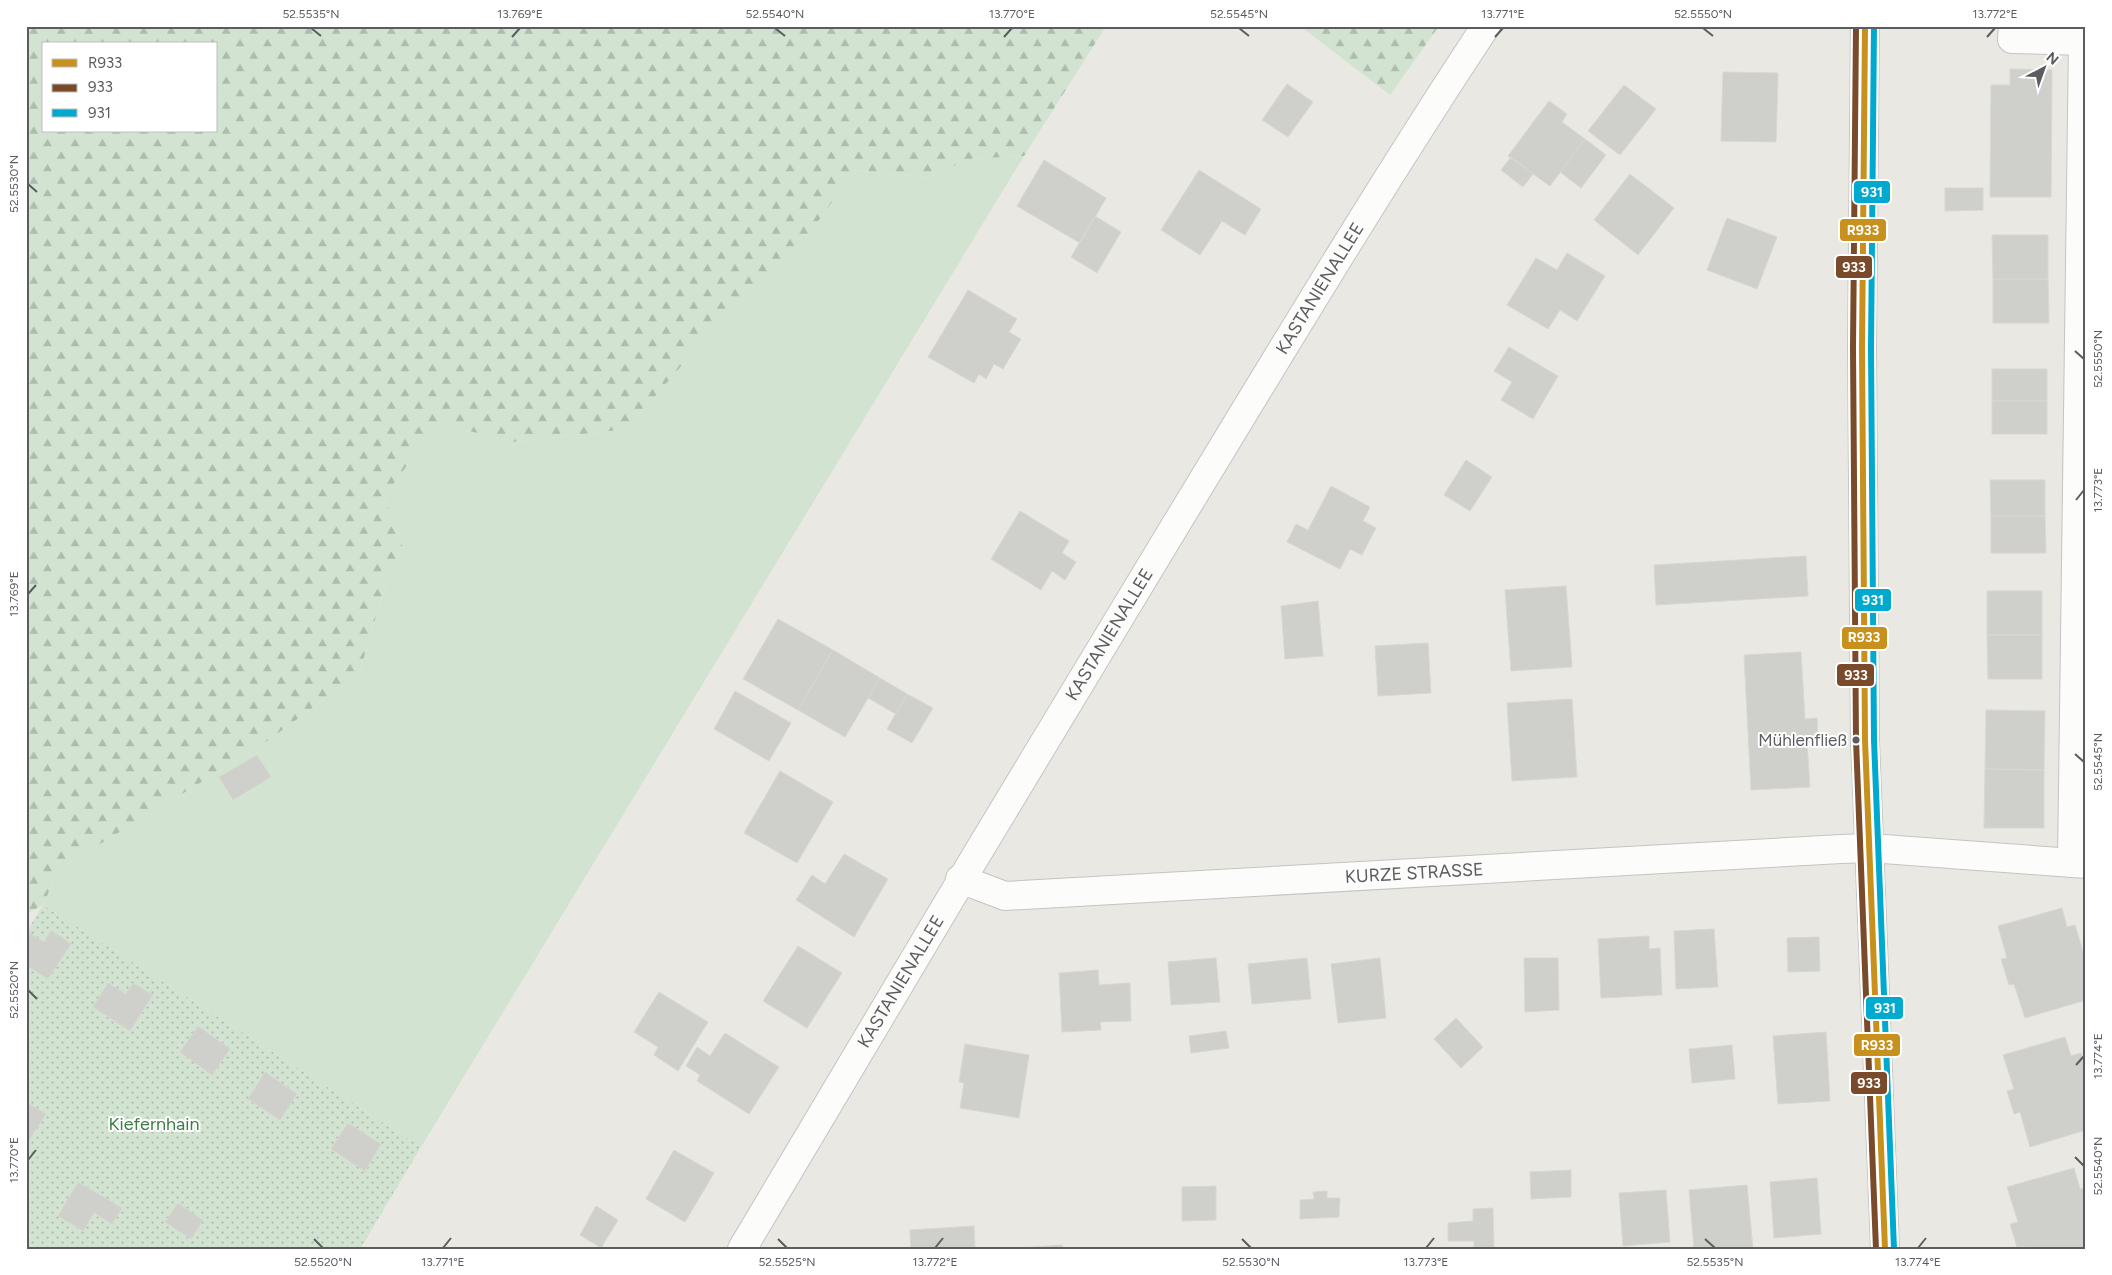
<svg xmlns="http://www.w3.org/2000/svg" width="2112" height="1275" font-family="Figtree,sans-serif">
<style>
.green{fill:#d2e4d1}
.forest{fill:url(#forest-firs);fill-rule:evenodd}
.garden{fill:url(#garden-dots)}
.building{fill:#cfcfcc;stroke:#d8d7d2}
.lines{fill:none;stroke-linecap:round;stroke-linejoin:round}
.minor-casing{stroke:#c5c4c4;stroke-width:30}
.secondary-casing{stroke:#c6c7c6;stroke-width:30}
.minor{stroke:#fcfcfb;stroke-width:28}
.secondary{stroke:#fcfcfb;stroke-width:28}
.bus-1-casing{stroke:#fff;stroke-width:10}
.bus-2-casing{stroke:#fff;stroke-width:10}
.bus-3-casing{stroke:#fff;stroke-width:10}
.bus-1{stroke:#c8901d;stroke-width:6}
.bus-2{stroke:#7a4b2a;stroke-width:6}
.bus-3{stroke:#00a9ce;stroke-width:6}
.ticks{fill:none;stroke:#5a5c60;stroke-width:2}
.bus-dot{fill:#5a5c60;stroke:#fff;stroke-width:2}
.labels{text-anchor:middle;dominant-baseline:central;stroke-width:4;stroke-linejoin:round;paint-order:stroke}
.bus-label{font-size:17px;fill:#5a5c60;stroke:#fff;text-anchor:end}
.street-label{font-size:18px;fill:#5a5c60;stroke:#fff}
.park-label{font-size:18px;fill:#3c7d43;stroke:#fff}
.line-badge{stroke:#fff;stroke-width:2}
.badge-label{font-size:14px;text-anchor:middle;font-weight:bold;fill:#fff}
.neatline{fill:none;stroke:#5a5c60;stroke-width:2}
.ticks-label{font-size:12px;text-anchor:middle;fill:#5a5c60}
</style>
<defs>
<pattern id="forest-firs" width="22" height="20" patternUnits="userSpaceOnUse" patternTransform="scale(1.25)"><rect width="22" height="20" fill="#d2e4d1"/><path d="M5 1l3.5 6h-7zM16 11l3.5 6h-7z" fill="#adbcad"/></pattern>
<pattern id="garden-dots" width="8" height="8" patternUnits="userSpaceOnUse" patternTransform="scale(1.25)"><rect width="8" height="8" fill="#d2e4d1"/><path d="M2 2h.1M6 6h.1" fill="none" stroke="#adbcad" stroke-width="1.8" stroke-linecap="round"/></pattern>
</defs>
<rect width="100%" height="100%" fill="#e9e8e3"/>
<!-- green -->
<path class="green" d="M1024,156L421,1147L43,905L59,869L259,747L359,674L387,580L403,547L384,497L438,423L513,442L626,429L694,351L783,270L855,170L928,178L969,159Z"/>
<!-- forest -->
<path class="forest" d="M26,26H1106L1024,156L969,159L928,178L855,170L783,270L694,351L627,429L513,442L438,423L384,497L403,547L387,580L359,674L259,747L59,869L43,905L26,914ZM44,44H216V131H44Z
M1300,26H1439L1390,95Z"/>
<!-- garden -->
<path class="garden" d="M43,905L421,1147L360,1249H26V933Z"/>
<!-- building -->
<path class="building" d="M2010,69L2052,70L2051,197H1990L1991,85H2010Z
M1723,72L1778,73L1776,142L1721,141Z
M1287,84L1313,102L1288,137L1262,120Z
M1624,85L1656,109L1620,155L1588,131Z
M1549,101L1567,114L1562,122L1585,139L1550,186L1508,156Z
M1585,139L1606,155L1581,188L1560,172Z
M1511,157L1533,174L1523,187L1501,170Z
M1044,160L1106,198L1080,243L1017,206Z
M1199,170L1261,209L1245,235L1222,221L1200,255L1161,230Z
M1630,174L1674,208L1638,255L1594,220Z
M1945,188H1983V210L1945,211Z
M1095,216L1121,232L1097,273L1071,257Z
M1727,218L1777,237L1757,289L1707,270Z
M1992,235H2048V279H1993Z
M1567,253L1605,276L1577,321L1560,310L1548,329L1507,305L1536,258L1557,270Z
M1993,279H2048L2049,323H1993Z
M968,290L1017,319L1009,332L1021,339L1003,369L994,364L986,379L979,374L974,383L928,357Z
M1509,347L1558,376L1533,419L1501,400L1512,382L1494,371Z
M1992,369H2047V401H1992Z
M1992,401H2047V434H1992Z
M1466,460L1492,477L1470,511L1444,495Z
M1990,480H2045V516H1991Z
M1331,486L1370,507L1363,521L1376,528L1362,555L1350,549L1340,569L1287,542L1296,524L1308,530Z
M1020,511L1069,541L1062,553L1076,562L1065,580L1052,571L1041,590L991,559Z
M1991,516H2045L2046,553H1991Z
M1806,556L1808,596L1656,605L1654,565Z
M1566,586L1572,667L1511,671L1505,590Z
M1987,591H2042V635H1987Z
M1318,601L1323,656L1285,659L1281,606Z
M778,619L833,650L798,710L743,679Z
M1987,635H2042V679H1988Z
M1428,643L1431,693L1378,696L1375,646Z
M833,650L880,678L845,737L798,710Z
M1801,652L1805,719L1817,718L1818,742H1807L1810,787L1751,790L1744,655Z
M880,678L907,694L896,714L868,698Z
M735,691L791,723L769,761L714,729Z
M907,694L933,708L912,743L887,729Z
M1572,699L1577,777L1512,781L1507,703Z
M1986,710L2045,711L2044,770L1985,769Z
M257,755L271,777L233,800L219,777Z
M1985,769L2044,770V828H1984Z
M780,771L833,802L797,863L744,833Z
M844,854L888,879L854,937L796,900L812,875L825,884Z
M2062,908L2067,927L2075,925L2086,961V979L2083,980L2086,991V1000L2025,1018L2014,984L2009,985L2001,959L2007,958L1998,926Z
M1714,929L1718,987L1676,989L1674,931Z
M51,930L71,944L48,979L26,965V935L28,932L44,942Z
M1649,936V949L1660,948L1662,995L1601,998L1598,939Z
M1819,937L1820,971L1788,972L1787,938Z
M798,946L842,973L807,1028L763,1001Z
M1216,958L1220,1002L1171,1005L1168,962Z
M1307,958L1311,999L1252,1004L1248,964Z
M1380,958L1386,1018L1338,1023L1331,964Z
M1524,958H1558L1559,1010L1525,1012Z
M1098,970L1099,985L1130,983L1131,1021L1100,1022L1101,1030L1062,1032L1059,973Z
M108,983L126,994L133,983L153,995L130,1031L93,1007Z
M659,992L708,1022L678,1071L654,1055L658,1047L634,1032Z
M1456,1018L1483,1047L1461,1068L1434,1039Z
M198,1026L230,1049L212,1075L180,1052Z
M1226,1031L1229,1048L1191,1053L1189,1036Z
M1826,1032L1830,1101L1778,1104L1773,1036Z
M725,1033L779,1067L749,1114L697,1081L700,1075L686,1066L697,1047L710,1056Z
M2065,1037L2071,1056L2081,1053L2086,1069V1130L2030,1147L2020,1112L2014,1114L2007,1091L2014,1089L2003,1055Z
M965,1044L1029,1055L1019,1118L960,1108L964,1083L959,1082Z
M1732,1045L1735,1079L1692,1083L1689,1049Z
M265,1072L297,1094L280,1120L248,1099Z
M26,1102L46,1114L28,1142L26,1141Z
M348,1123L381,1144L365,1171L331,1149Z
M674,1150L714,1173L685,1222L646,1199Z
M2074,1168L2080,1189L2086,1188V1249H2024V1246L2017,1247L2010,1224L2018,1222L2007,1187Z
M1571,1170V1197L1531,1199L1530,1172Z
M1817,1178L1821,1234L1774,1238L1770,1182Z
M78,1182L122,1208L112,1224L94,1213L83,1231L58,1216Z
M1747,1185L1753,1249H1694L1689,1190Z
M1216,1186V1220L1182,1221V1187Z
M1666,1190L1670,1242L1623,1246L1619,1193Z
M1327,1191V1198H1340L1339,1217L1300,1219V1200L1314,1199L1313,1192Z
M178,1203L203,1220L191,1239L165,1222Z
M596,1206L618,1220L601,1248L580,1235Z
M1493,1208L1494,1249H1474V1241H1448V1223L1473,1221V1209Z
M974,1226L975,1249H911L910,1230Z
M1062,1245L1063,1249H1021V1248Z"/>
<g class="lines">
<!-- minor casing -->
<g class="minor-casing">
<g id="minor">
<path d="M2013,26L2012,39L2086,41"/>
<path d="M2072,863L2083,41"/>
<path id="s1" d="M960,879L1005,896L1841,849L1870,848L2086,864"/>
<path id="s2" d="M742,1249C886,1005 1031,763 1178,521C1279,355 1379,188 1486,26"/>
</g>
</g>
<!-- secondary casing -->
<g class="secondary-casing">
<path id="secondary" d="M1865,26L1862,349L1865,740L1885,1249"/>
</g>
<!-- minor -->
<use href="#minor" class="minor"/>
<!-- secondary -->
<use href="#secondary" class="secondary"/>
<!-- bus-1 casing -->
<g class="bus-1-casing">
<path id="bus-1" d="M1865,26L1862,349L1865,740L1885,1249"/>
</g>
<!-- bus-2 casing -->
<g class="bus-2-casing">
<path id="bus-2" d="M1856,26L1853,349L1856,740L1876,1249"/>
</g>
<!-- bus-3 casing -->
<g class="bus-3-casing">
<path id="bus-3" d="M1874,26L1871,349L1874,740L1894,1249"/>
</g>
<!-- bus-1 -->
<use href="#bus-1" class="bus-1"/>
<!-- bus-2 -->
<use href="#bus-2" class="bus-2"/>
<!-- bus-3 -->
<use href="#bus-3" class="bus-3"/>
</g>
<!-- ticks -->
<path class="ticks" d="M311,28L321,36M775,28L785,36M1239,28L1249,36M1703,28L1713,36M512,37L520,28M1004,37L1012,28M1495,37L1503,28M1987,37L1995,28M28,184L37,192M2075,351L2084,359M2076,500L2084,490M28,594L36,585M2075,754L2084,762M28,990L37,999M2076,1065L2084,1056M2075,1157L2084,1166M28,1160L36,1150M314,1239L323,1248M778,1239L787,1248M1242,1239L1251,1248M1705,1239L1715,1248M443,1248L451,1238M935,1248L943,1238M1426,1248L1434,1238M1918,1248L1926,1238"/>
<!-- markers -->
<circle class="bus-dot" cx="1856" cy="740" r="4.5"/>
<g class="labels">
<!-- bus labels -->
<g class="bus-label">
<text x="1847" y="740">Mühlenfließ</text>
</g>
<!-- street labels -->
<g class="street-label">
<text stroke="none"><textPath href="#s2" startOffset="1121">KASTANIENALLEE</textPath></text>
<text stroke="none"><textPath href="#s2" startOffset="716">KASTANIENALLEE</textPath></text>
<text stroke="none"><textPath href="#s1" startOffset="458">KURZE STRASSE</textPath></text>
<text stroke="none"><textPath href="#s2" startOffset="311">KASTANIENALLEE</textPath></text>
</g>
<!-- park labels -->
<g class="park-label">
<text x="154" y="1124">Kiefernhain</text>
</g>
</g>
<g class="line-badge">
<rect x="1853" y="180" width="38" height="24" rx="5" fill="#00a9ce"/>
<rect x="1839" y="218" width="48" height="24" rx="5" fill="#c8901d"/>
<rect x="1835" y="255" width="38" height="24" rx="5" fill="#7a4b2a"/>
<rect x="1854" y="588" width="38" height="24" rx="5" fill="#00a9ce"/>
<rect x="1841" y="626" width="47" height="24" rx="5" fill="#c8901d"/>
<rect x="1836" y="663" width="39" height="24" rx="5" fill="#7a4b2a"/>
<rect x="1865" y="996" width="39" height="24" rx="5" fill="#00a9ce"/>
<rect x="1853" y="1033" width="48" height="24" rx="5" fill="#c8901d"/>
<rect x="1850" y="1071" width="38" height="24" rx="5" fill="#7a4b2a"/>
</g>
<g class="badge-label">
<text x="1872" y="197">931</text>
<text x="1863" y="235">R933</text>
<text x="1854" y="272">933</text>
<text x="1873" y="605">931</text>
<text x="1864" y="642">R933</text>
<text x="1856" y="680">933</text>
<text x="1885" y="1013">931</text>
<text x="1877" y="1050">R933</text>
<text x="1869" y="1088">933</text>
</g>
<!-- border -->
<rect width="2112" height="1275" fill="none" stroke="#ffffff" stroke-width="55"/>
<!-- legend -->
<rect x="42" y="42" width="175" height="90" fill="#ffffff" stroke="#bdbebf"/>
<rect x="52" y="59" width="25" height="8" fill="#c8901d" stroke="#bdbebf"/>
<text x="88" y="68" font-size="15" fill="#5a5c60">R933</text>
<rect x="52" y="84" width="25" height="8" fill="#7a4b2a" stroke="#bdbebf"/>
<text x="88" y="92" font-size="15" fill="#5a5c60">933</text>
<rect x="52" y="109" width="25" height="8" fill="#00a9ce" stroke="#bdbebf"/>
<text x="88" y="118" font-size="15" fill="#5a5c60">931</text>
<!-- north arrow -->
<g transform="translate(2044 68) rotate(41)" stroke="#ffffff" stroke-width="4" paint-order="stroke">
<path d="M0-4L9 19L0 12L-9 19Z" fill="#5a5c60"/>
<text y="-8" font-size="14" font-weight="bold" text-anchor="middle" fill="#5a5c60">N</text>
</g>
<rect x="28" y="28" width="2056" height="1220" class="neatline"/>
<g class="ticks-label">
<text x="311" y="18">52.5535°N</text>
<text x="520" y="18">13.769°E</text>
<text x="775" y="18">52.5540°N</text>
<text x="1012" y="18">13.770°E</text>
<text x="1239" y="18">52.5545°N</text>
<text x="1503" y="18">13.771°E</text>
<text x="1703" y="18">52.5550°N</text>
<text x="1995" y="18">13.772°E</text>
<text transform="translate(14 184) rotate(-90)" y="4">52.5530°N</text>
<text transform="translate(2098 359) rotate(-90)" y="4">52.5550°N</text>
<text transform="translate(2098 490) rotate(-90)" y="4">13.773°E</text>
<text transform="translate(14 594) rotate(-90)" y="4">13.769°E</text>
<text transform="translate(2098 762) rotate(-90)" y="4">52.5545°N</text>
<text transform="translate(14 990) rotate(-90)" y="4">52.5520°N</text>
<text transform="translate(2098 1056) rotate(-90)" y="4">13.774°E</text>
<text transform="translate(14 1160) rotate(-90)" y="4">13.770°E</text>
<text transform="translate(2098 1166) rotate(-90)" y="4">52.5540°N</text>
<text x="323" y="1266">52.5520°N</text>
<text x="443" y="1266">13.771°E</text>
<text x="787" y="1266">52.5525°N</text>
<text x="935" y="1266">13.772°E</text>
<text x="1251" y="1266">52.5530°N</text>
<text x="1426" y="1266">13.773°E</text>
<text x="1715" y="1266">52.5535°N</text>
<text x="1918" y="1266">13.774°E</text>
</g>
</svg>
